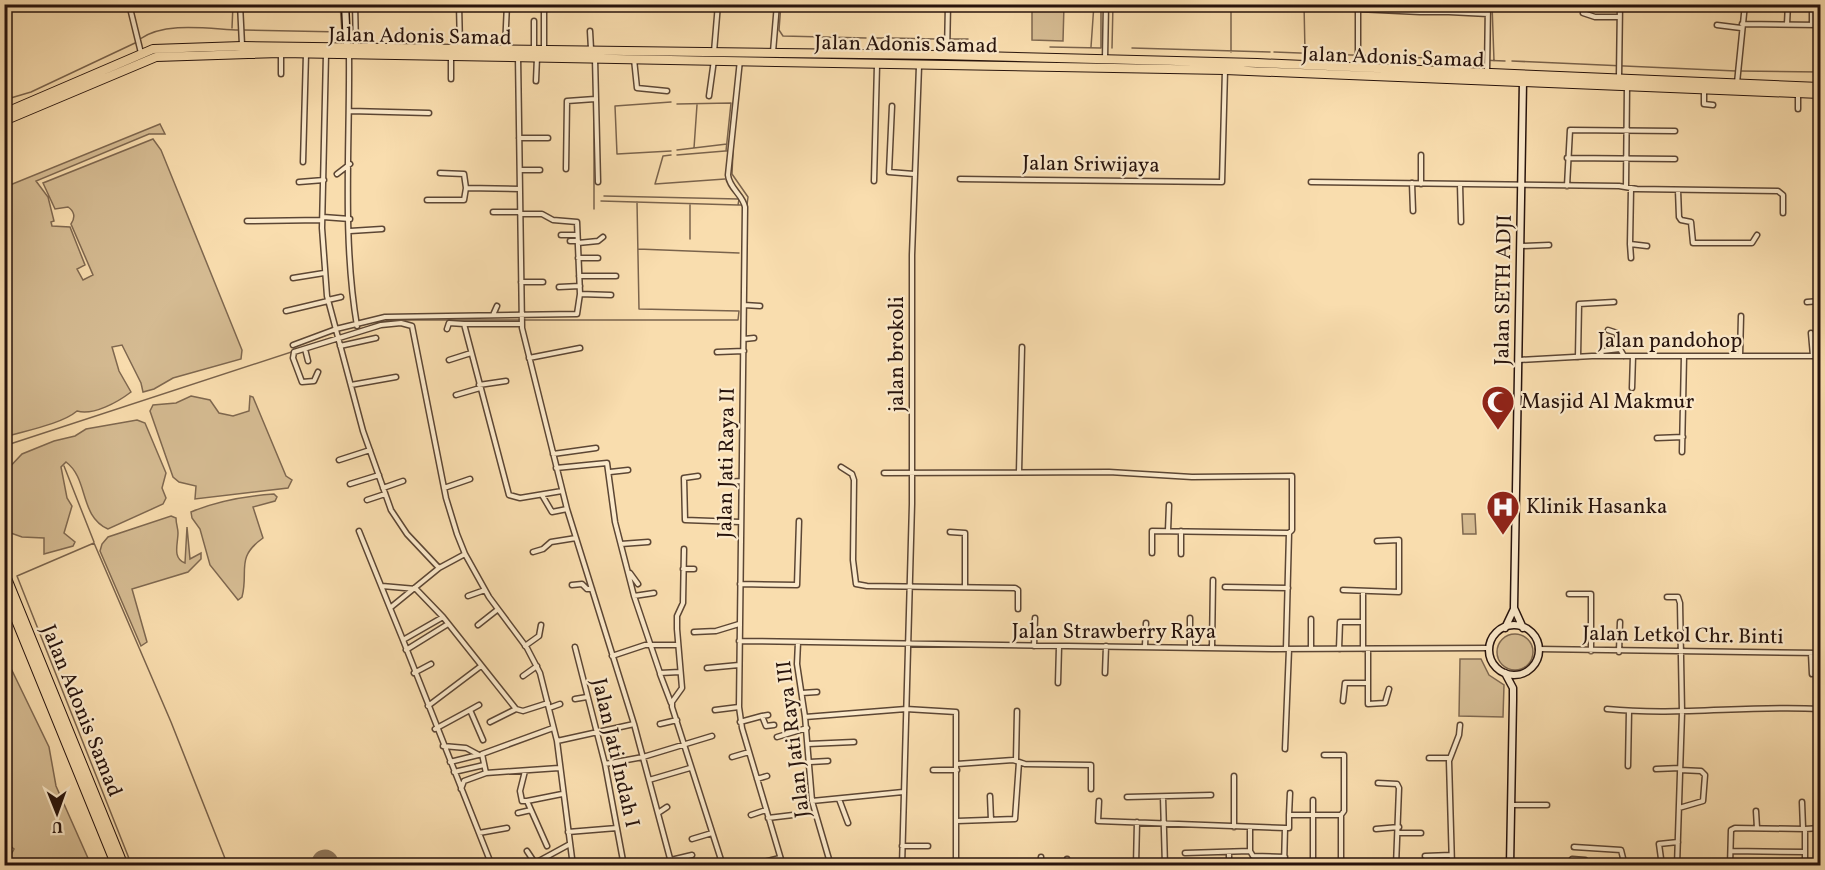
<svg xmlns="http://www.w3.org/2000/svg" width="1825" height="870" font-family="Vollkorn,serif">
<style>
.green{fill:#d5bb92;stroke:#7e674f;stroke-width:1.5}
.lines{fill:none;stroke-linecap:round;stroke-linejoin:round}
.stream{stroke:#7a634c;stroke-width:1.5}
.runway{stroke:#90785d;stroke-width:27}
.street-casing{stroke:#5c4634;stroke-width:7}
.secondary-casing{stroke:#27130c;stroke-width:9}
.highway-casing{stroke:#27130c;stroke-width:10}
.street{stroke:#fbe9ca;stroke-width:4}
.secondary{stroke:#fbe9ca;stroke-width:6}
.highway{stroke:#f9ddae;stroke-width:8}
.labels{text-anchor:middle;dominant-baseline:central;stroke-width:4.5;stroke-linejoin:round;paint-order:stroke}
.street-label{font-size:21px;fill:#27130c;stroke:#fbe9ca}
.poi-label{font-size:21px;fill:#27130c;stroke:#fbe9ca;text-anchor:start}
</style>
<rect width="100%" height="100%" fill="#f9ddae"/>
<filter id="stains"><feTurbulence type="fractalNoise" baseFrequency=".00333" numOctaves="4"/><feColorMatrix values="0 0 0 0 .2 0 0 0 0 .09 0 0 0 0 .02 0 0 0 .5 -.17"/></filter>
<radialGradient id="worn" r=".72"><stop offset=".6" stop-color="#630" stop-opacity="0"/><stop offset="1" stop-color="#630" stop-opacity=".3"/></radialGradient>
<!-- green -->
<path class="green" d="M1032,5H1064L1063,41L1032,40Z
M160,124L165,134H149L36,181L48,197L54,221L51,222L52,226L70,227L85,265L77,269L83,280L93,275L71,224C76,217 74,211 68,207L55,209L43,183L153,139L161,150L242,350L241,359L173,378L154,389L143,392L141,383L122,345L112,347L119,371L131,392C118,402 93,416 77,411C62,424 24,431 5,437V187Z
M191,396L210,400L219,413L233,416L249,411L250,396L253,397L286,476L292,480L288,488L195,499L196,486L179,482L173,477L150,411L153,405L176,403Z
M137,420L145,423L166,473L162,488L166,498L163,504L108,529C79,516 89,479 66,462L61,467L67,498L72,506L64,533L75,542L73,546L44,554V538L22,537L5,531V472L22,454L54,441L75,436L86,429Z
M274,494L277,497L275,501L253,507L263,538C235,558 249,570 242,597L238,600L210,565L200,529L192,518L191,512C217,501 245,496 274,494Z
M1462,514H1475L1476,534H1463Z
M171,516L176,518C176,524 178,528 178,533C178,544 172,558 185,563L187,527L190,559L201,553V559L188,572L132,589L147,642L141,646L100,551L102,544L108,537Z
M1497 652a18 18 0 1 1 36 0a18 18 0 1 1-36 0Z
M5,656L49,747L56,786L91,865H6L14,849L9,845L4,846Z
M1460,659H1481L1489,675L1504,685L1503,717L1459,716Z"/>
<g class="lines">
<!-- stream -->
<path class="stream" d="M781,4L779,30L783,36L866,38
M1087,4L1093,5
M1231,4V52
M1304,4L1305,52
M1492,4L1494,61
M232,28L233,4
M244,30L342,32L340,4
M870,38H888
M892,38L936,39
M140,39C165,21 210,29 239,30
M949,39H968
M1050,47L1101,48V4
M1091,47L1094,4
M1112,48L1113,4
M1132,48L1270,52
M1274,52L1505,61
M1512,61L1736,71
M1740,71L1820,72
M4,100L31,92L135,43
M671,102L615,106L617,154L671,151
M677,104L731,103L726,151H728
M694,148L697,105
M677,150L727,144
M733,151L732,174L748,197L747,205
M671,155L663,156L655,184L725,179
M677,155L725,151
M604,196L739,199L738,205H742
M601,201L738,205
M690,205V239
M594,209V123
M638,249L739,253
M4,446L389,320H738L739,311L639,309L637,202
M64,466L94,542
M132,866L17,576L94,543L171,722L228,866"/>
<!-- runway -->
<path class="runway" d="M325,863L326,866"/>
<!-- street casing -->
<g class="street-casing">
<path id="street" d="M129,4L141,53
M240,4L242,45
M355,4L356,46
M459,4L460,47
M1445,4V9L1449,12L1488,14
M1334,5H1358
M1358,9L1420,12L1421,4
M1420,12H1448
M1583,13L1595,17H1619
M534,21V49
M1742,24L1820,25
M1787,24L1788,4
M1717,25L1741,28
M1812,25V4
M590,31L591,49
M505,48L507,4
M544,49V4
M714,52L718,4
M773,52L777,4
M281,54V74
M326,54L322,228L327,296L363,431L391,510L407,534L439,568
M947,54L948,4
M349,55C350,144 342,237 357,326
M451,56V79
M518,56L522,328L567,509L634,724L672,866
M595,58L598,182
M634,59L637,88L667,91
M1105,59L1106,4
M740,60L728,175C729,188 743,195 745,207L739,707L742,728L783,866
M1358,67V4
M1487,72L1488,4
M1619,77L1620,4
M536,81L537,57
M1737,83L1745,4
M1704,90V104L1713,105
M1798,93V109
M709,96L714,60
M892,106L889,172L914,174
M350,111L429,113
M519,138H548
M1567,158L1675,159
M303,162L306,54
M566,169L567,101L595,99
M520,170H540
M440,173L464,174L466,188L520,189
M337,174L350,164
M960,179L1222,182L1225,70
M874,181L877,65
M299,182L324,180
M1311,182L1619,186L1637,189L1778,191L1783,195V213
M1412,183L1413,211
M1421,184V155
M1460,184L1461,222
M1567,186L1570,130L1675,131
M1626,186L1627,86
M1631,189L1630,244L1647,246
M1678,190L1679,217L1681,220L1691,222L1693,243H1752L1757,235
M427,200H464L466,188
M493,212H520
M323,217L350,219
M247,221L322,220
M350,231L382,229
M561,235H577
M570,241H578
M578,243L598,241L603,237
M1630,244L1631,258
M1521,246L1549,245
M578,258H598
M579,276H616
M293,278L324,273
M521,282H543
M559,287L580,286
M580,294L611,295
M328,300L341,297
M1807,302L1820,301
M744,305L760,306
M286,311L328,301
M493,315L497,306
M522,324H464L509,495L520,498L562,491
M447,329L449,323L464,324
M1608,330L1617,333V348
M1811,333L1813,356
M744,339L754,338
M293,345L336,329L385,317L577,314L580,294L577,222L553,220L542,214H520
M340,346L376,338
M305,349L308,361
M717,352L744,351
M1601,356L1602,351L1620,349L1624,356
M1740,356L1741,316
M1578,357L1579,304L1614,302
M529,358L580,348
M449,360L471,353
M1519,360L1592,356H1820
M318,372L314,381L302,382L293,358L294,352L381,325L401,323L412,326L446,498L457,534L465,554L489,597L527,648L540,673L557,741L573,866
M351,385L396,377
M479,385L506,381
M1632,388L1633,356
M456,395L480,388
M1657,438L1683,437
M1682,452L1684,356
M553,454L596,448
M339,460L370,450
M841,467L852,474L854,480L853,560L856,584L867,586L1015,588L1018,590V609
M556,468L607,463L615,522L634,596L660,673L680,672
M610,472L628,470
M1019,472L1022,347
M884,473L1109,472L1192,477L1292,476V530L1289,533
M698,476L684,478L685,520L740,522
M725,482L741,481
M350,484L379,475
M383,488L403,481
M444,488L470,479
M542,495L552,512L567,509
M367,500L385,494
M359,531L390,608
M1168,531L1169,505
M950,532L965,533V586
M621,544L648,542
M684,549L683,603L677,616V629L682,688L672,702V707L723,866
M533,552L543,549L551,542L576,538
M1152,553V531L1289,533L1286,649
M465,554L439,568L390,608L403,640L443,617L516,709L523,711L548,703
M1181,554V531
M683,569H694
M630,573L638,584
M740,584L797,585L799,521
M572,585L582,584L587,589H592
M382,586L416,589L443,617
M1225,587L1288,588
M1343,590L1399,592V540L1377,541
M1363,592V649
M1569,594H1591V651
M468,596L485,590
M634,596L654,593
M1667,597H1678L1680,603L1682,712L1677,866
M1190,618V647
M478,625L497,610
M694,632L716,631L739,624
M403,640L492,866
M739,641L1274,649L1489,648
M798,642L797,664L805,717L812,801L831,866
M525,646L539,636L541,625
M1034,646L1035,618
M1145,646L1146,623
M575,647L605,764L624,866
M1212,647L1213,580
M1311,649V619
M1339,649L1340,622H1361
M1368,649V704L1385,703L1389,689
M1538,649L1820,653
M406,650L448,624
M1619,652L1620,622
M1811,653L1812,674
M612,656L645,645H678
M707,668L739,665
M414,673L431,664
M1105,673L1106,646
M660,674L671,703
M523,676L537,666
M1058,683L1059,647
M802,693L817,692
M575,699L587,697
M1343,701L1345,683H1367
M428,706L481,666
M549,708L560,704
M1607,709C1678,716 1749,705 1820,709
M470,710L479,705
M715,710L739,707
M762,716L768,715
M805,717L906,709L956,712V866
M490,722L516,709
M740,722L762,716L766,726L774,725
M660,724L677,720
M553,728L482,754L486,773L559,768
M435,729L470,710L483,740
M777,737L807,728
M557,741L634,724
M808,744L854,742
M443,746L466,748L479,755
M1285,749L1289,649
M1324,755H1344V811L1341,815
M732,757L749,752
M1429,758H1450
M1016,760L1017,711
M450,762L478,755
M810,762L828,761
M605,764L643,757L712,736
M957,764L1013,760L1025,764L1091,765V789
M1628,766L1629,711
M1656,769L1680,768
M933,770H957
M525,771L520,791L522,801H527
M454,772L484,765
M1234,776V827
M757,779L767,776
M649,780L690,768
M1378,783L1397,784L1399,788L1396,866
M461,789L464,781L486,773
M990,796L991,820
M1127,797L1211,795
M1163,797L1165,866
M839,799L848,823
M812,801L903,792
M1099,801L1098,821L1285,828
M1802,802L1803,828
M1511,805H1547
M1679,808L1703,801L1705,775L1701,771L1680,770
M1756,811L1757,828
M518,813L531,810
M658,813L667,807
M751,815L766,810
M1289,815L1290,793
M768,818L793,815
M957,821L1015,819L1019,762
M1376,829L1399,827
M1805,829L1820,828
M568,832L617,828
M479,833L507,828
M1399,833H1421
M692,839L712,833
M547,846L527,801L562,794
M902,846H928
M1574,847L1621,850L1625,866
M527,851L535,863
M1250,851L1253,856L1285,857
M1731,851L1805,852
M1185,853L1250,851V827
M1425,856L1451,855
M1313,859V800
M671,860L692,855
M1678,862H1730
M759,863L780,858
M509,866L537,862L570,844
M902,866L912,504V255L919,66
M1040,866L1041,857
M1066,866L1067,859
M1136,866L1137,822
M1229,866V852
M1284,866L1285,828H1289V815H1341V866
M1452,866L1449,761L1459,735L1460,725
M1568,866L1572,859L1585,860
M1662,866L1659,844L1678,842
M1730,866L1731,830L1735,828L1805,829V866"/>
</g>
<!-- secondary casing -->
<g class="secondary-casing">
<path id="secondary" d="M345,4L347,46
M1523,81L1514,608L1523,628
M1489 650a25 25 0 1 1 50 0a25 25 0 1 1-50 0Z
M1505,628L1514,609
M1505,673L1513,688V700L1510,866"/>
</g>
<!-- highway casing -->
<g class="highway-casing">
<path id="highway" d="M4,113L153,49L242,46L940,55L1257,63L1820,87
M4,121L156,57L281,53L1225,70L1820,94
M4,571L124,866
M4,591L116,866"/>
</g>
<!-- street -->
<use href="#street" class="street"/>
<!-- secondary -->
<use href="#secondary" class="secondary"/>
<!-- highway -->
<use href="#highway" class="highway"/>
</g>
<!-- icons -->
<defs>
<g id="mosque-pin" transform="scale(1.725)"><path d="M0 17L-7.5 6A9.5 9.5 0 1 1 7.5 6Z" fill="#8f2418" stroke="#fbe9ca"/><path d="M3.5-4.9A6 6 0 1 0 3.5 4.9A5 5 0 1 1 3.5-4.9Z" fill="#fff"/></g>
<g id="hospital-pin" transform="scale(1.725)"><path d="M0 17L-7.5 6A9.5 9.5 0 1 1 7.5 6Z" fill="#8f2418" stroke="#fbe9ca"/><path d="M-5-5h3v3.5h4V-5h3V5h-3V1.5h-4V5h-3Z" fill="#fff"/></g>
</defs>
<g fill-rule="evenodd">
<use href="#mosque-pin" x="1498" y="402"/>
<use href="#hospital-pin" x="1503" y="507"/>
</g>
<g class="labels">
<!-- street labels -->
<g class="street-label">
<text transform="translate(420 37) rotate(1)">Jalan Adonis Samad</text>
<text transform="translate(906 45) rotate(1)">Jalan Adonis Samad</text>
<text transform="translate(1393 58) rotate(2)">Jalan Adonis Samad</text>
<text transform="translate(1091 165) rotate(1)">Jalan Sriwijaya</text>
<text transform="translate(1504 290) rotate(-89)">Jalan SETH ADJI</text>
<text x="1670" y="341">Jalan pandohop</text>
<text transform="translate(897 354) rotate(-90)">jalan brokoli</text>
<text transform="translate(727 463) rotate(-89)">Jalan Jati Raya II</text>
<text x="1114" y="632">Jalan Strawberry Raya</text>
<text transform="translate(1683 636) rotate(1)">Jalan Letkol Chr. Binti</text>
<text transform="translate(81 711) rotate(68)">Jalan Adonis Samad</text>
<text transform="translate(794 739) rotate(-97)">Jalan Jati Raya III</text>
<text transform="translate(615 753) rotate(77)">Jalan Jati Indah I</text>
</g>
<!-- poi labels -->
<g class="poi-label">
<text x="1521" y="402">Masjid Al Makmur</text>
<text x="1526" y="507">Klinik Hasanka</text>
</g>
</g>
<!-- margin -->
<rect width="1825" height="870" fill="none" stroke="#f9ddae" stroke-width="24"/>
<rect x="6" y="6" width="1813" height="858" fill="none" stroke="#27130c" stroke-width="3"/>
<rect x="12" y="12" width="1801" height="846" fill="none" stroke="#27130c" stroke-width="1.5"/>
<!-- north arrow -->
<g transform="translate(57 813) rotate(179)" stroke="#fbe9ca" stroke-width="4.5" paint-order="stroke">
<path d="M0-4.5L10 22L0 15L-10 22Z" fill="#27130c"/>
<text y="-9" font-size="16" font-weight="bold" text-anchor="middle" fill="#27130c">U</text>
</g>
<rect width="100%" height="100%" filter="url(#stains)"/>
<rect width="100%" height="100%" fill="url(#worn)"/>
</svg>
